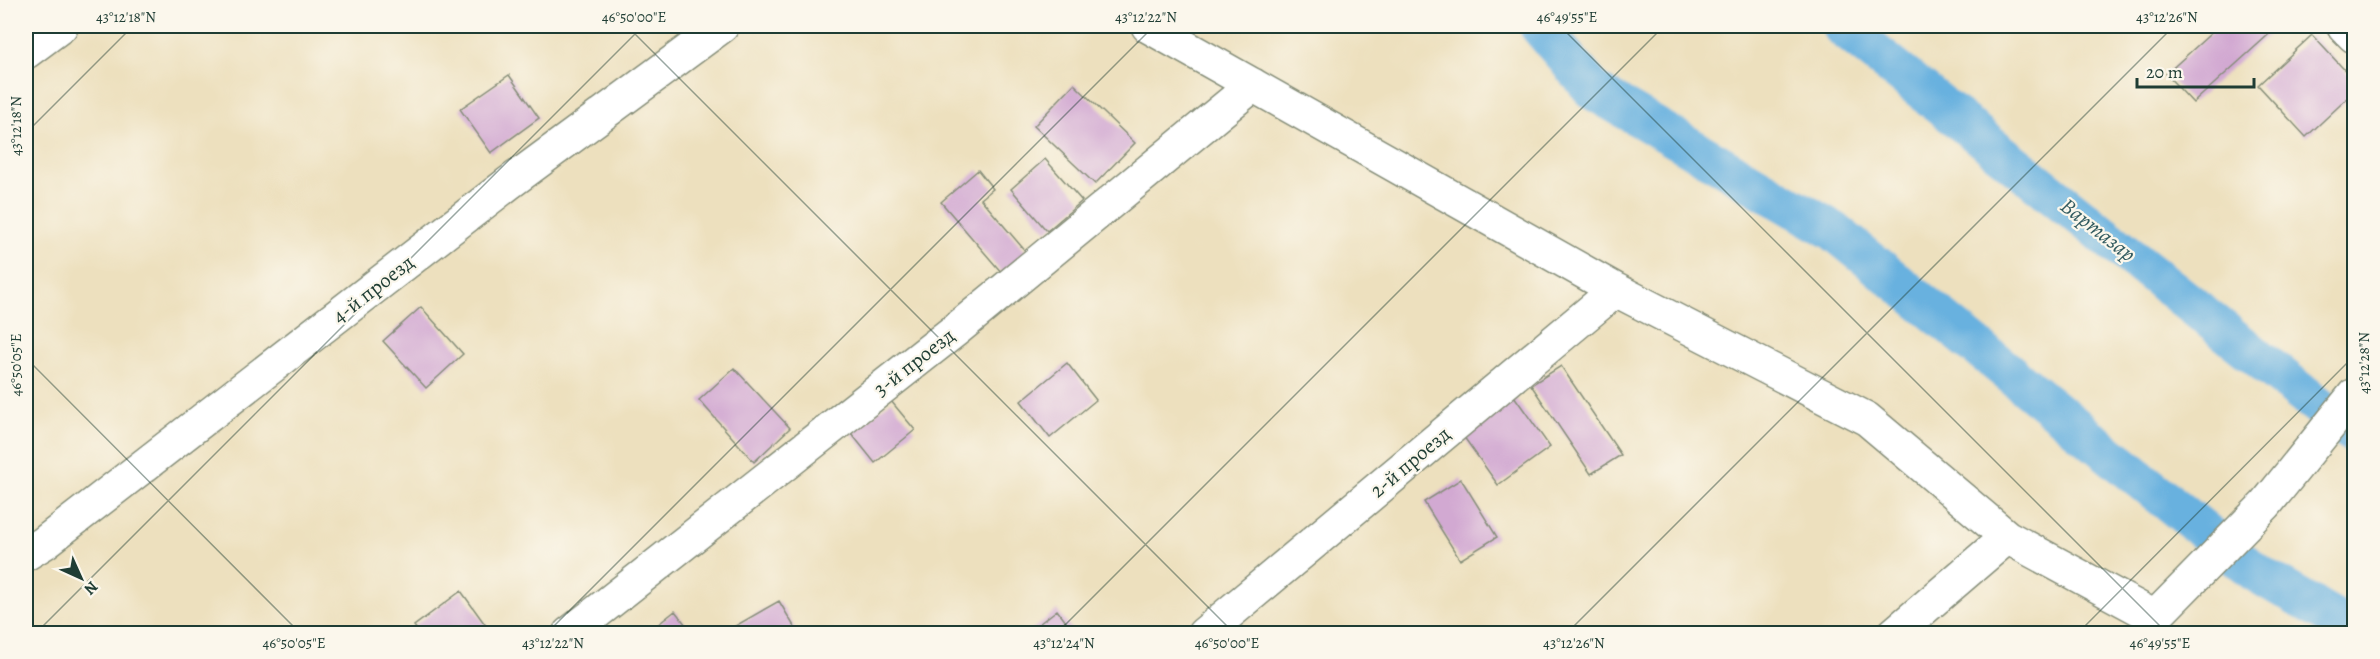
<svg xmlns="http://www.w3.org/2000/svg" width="2380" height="659" font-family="Alegreya,serif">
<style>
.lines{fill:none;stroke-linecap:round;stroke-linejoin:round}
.canal{stroke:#67b1df;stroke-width:40}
.building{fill:#d2a9d2}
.street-casing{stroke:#868e79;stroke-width:36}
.street{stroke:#fff;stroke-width:33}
.ticks{fill:none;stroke:#1f3d34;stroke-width:1.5;stroke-opacity:0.45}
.labels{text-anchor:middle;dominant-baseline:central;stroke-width:4.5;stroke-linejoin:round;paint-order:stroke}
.street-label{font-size:21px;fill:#1f3d34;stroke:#fbf7ec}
.water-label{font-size:22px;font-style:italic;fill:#315a5f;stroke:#fbf7ec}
.neatline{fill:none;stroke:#1f3d34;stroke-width:2}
.ticks-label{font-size:15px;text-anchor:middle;fill:#1f3d34}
</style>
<rect width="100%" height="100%" fill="#fbf7ec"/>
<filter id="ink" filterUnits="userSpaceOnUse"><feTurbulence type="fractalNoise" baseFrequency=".0167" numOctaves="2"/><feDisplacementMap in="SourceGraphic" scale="12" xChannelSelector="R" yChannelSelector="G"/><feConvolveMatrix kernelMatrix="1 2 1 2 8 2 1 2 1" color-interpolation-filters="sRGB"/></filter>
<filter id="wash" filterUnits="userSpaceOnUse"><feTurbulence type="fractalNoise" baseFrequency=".008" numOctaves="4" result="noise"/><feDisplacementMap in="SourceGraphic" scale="24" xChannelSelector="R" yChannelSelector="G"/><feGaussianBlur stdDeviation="1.35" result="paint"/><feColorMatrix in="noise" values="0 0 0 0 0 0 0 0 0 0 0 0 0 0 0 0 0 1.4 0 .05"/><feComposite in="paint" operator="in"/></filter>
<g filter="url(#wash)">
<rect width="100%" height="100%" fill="#ede0be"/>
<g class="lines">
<!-- canal -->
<path class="canal" d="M1539,26L1594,91L1834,231L2255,572L2354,630
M1841,26L2354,434"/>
</g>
<g id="blocks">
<!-- building -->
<path class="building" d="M2219,26H2278L2193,103L2166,74Z
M2312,35L2354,80V92L2306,137L2258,85Z
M509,75L539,118L491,153L460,109Z
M1074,84L1135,143L1095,184L1034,126Z
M1045,159L1082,201L1047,231L1011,189Z
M978,170L993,189L981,199L1027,253L1002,273L941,202Z
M421,307L463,354L426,388L383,341Z
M1067,363L1096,400L1050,438L1021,401Z
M1561,366L1621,455L1591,474L1531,385Z
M734,368L790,428L754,462L699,400Z
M1514,396L1550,447L1498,485L1461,433Z
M891,401L915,430L875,463L851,433Z
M1461,479L1497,537L1460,560L1424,502Z
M461,591L492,634H420L414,626Z
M779,601L795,628L785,634H733L730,629Z
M1057,610L1075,634H1026Z
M675,611L693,634H646Z"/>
</g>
</g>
<g filter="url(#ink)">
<use href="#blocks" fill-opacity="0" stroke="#868e79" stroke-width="1.5"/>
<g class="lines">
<!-- street casing -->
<g class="street-casing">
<path id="street" d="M1148,26L1616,290L1867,419L2007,537L2155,617
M2344,26L2354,36
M26,52L61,26
M26,554L44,543L509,183L722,26
M2155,617L2266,504L2354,395
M569,634L958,328L1253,85
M1204,634L1616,290
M1894,634L2007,537"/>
</g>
<!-- street -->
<use href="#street" class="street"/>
</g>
</g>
<!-- ticks -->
<path class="ticks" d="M627,26L1235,634M1560,26L2168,634M26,133L133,26M26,358L301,634M35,634L643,26M546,634L1154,26M1056,634L1664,26M1566,634L2174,26M2077,634L2354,356"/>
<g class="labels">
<!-- street labels -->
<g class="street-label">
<text transform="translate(373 289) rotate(-38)">4-й проезд</text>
<text transform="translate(914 362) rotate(-38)">3-й проезд</text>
<text transform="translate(1410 462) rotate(-40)">2-й проезд</text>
</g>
<!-- water labels -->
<g class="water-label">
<text transform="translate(2098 230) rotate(38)">Вартазар</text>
</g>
</g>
<!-- margin -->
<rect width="2380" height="659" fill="none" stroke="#fbf7ec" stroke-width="66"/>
<!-- north arrow -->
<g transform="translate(81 578) rotate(135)" stroke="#fbf7ec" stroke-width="4.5" paint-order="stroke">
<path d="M0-4.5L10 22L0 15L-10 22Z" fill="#1f3d34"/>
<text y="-9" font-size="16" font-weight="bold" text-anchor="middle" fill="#1f3d34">N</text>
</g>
<!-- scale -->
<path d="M2137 78v9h117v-9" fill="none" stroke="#1f3d34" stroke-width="3"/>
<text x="2146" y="78" font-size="18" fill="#1f3d34" stroke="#fbf7ec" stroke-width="4.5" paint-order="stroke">20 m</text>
<rect x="33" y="33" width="2314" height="593" class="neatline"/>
<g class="ticks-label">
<text x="126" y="22">43°12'18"N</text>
<text x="634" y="22">46°50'00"E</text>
<text x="1146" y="22">43°12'22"N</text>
<text x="1567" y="22">46°49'55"E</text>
<text x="2167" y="22">43°12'26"N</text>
<text transform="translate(16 126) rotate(-90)" y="5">43°12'18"N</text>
<text transform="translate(2364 363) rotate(-90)" y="5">43°12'28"N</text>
<text transform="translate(16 365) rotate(-90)" y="5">46°50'05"E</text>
<text x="294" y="648">46°50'05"E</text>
<text x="553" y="648">43°12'22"N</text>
<text x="1064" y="648">43°12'24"N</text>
<text x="1227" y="648">46°50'00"E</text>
<text x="1574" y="648">43°12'26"N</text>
<text x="2160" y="648">46°49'55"E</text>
</g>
</svg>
